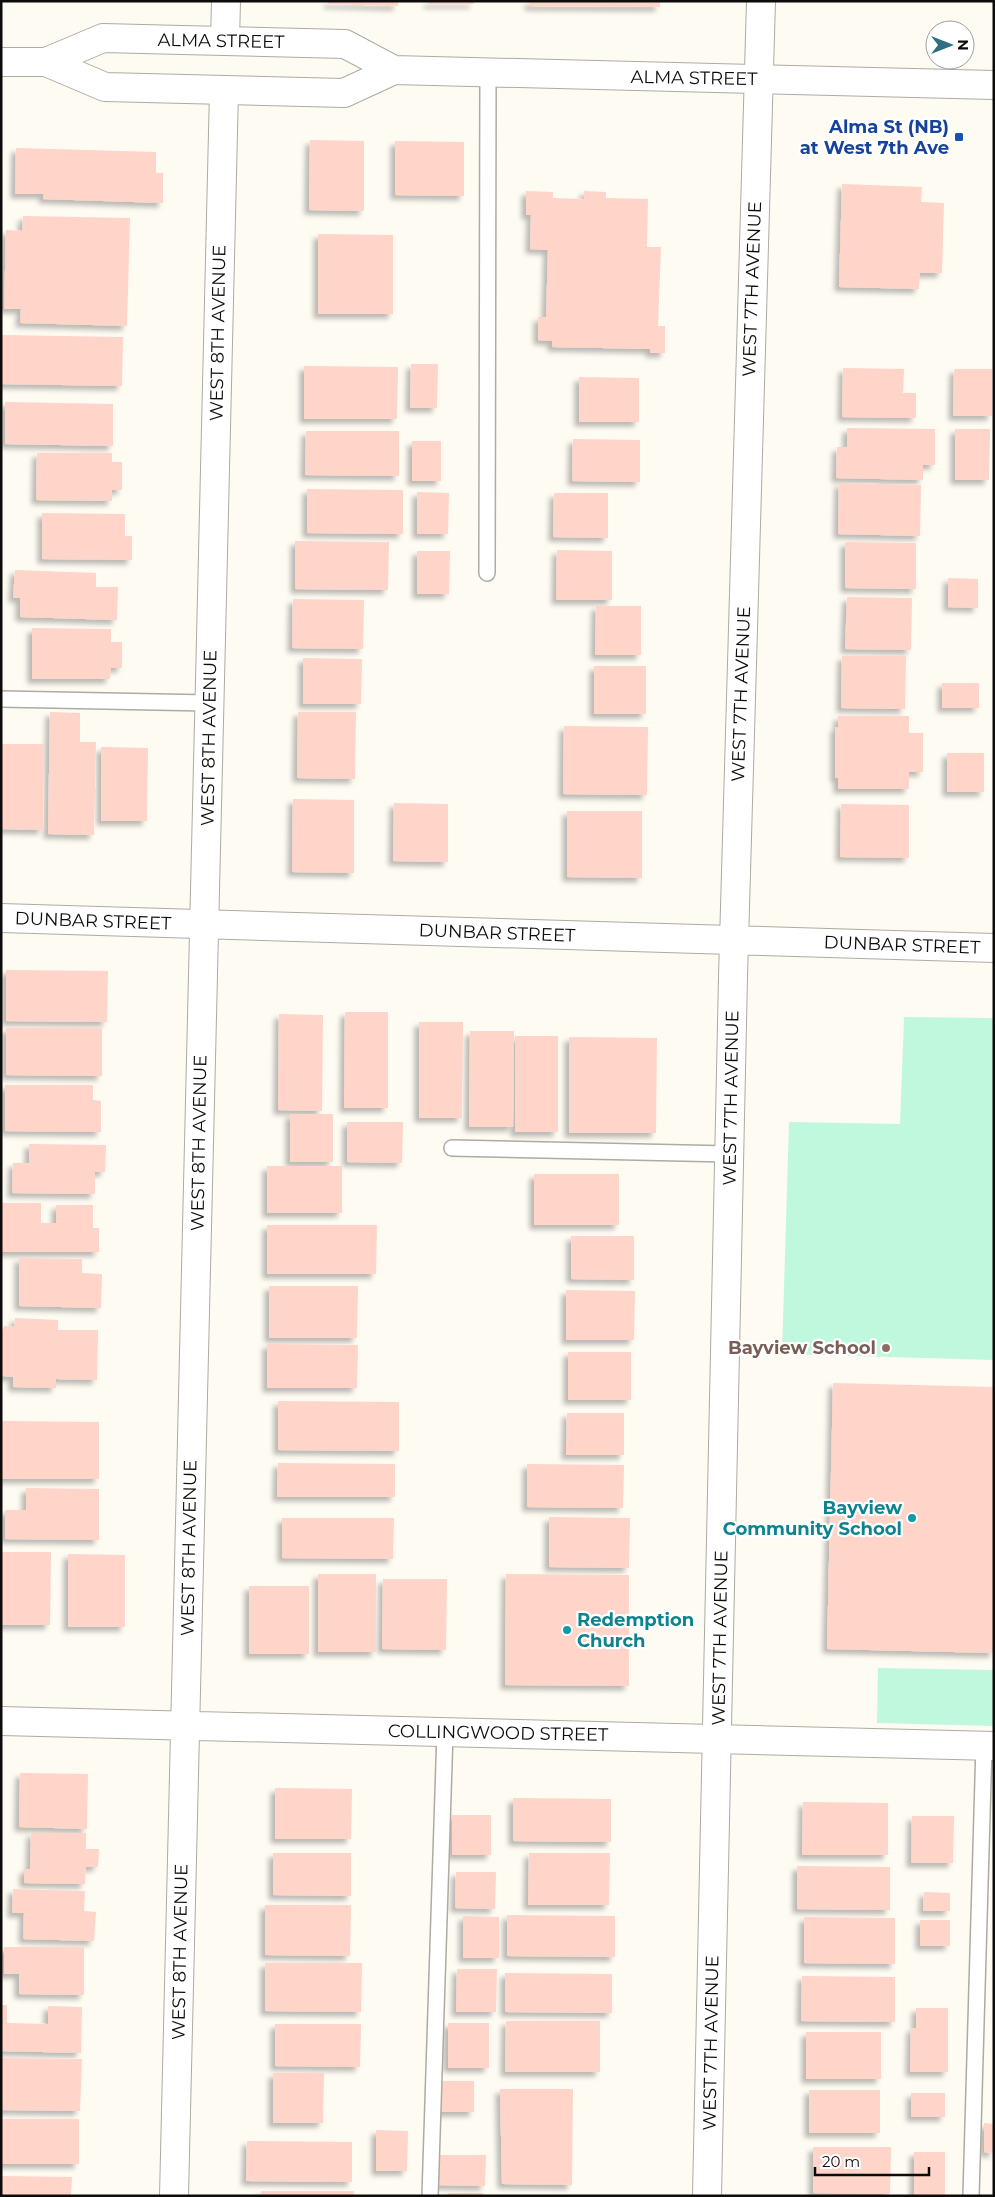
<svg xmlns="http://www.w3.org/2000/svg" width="995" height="2197" font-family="Montserrat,sans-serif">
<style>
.green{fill:#bff8dc}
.building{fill:#ffd4c9;filter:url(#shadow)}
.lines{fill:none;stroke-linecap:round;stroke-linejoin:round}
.service-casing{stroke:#aeaba3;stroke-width:18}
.minor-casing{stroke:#aeaba3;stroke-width:30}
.secondary-casing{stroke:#aeaba3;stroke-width:30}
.service{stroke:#fff;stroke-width:15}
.minor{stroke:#fff;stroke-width:28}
.secondary{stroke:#fff;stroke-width:28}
.transit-dot{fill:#1a4fb4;stroke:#fff;stroke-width:2}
.education-dot{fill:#8d6e63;stroke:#fff;stroke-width:2}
.culture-dot{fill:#0f9aa8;stroke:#fff;stroke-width:2}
.labels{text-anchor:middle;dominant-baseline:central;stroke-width:4.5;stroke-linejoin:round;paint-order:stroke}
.street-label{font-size:18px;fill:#0d0c0a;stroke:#fff}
.transit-label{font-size:18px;font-weight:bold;fill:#164399;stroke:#fff;text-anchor:end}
.education-label{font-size:18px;font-weight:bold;fill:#785e54;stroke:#fff;text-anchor:end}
.culture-label{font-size:18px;font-weight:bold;fill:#0d838f;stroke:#fff;text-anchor:end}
</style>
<defs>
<filter id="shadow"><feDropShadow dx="-4.5" dy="4.5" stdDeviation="2.5" flood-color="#0004"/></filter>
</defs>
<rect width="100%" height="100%" fill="#fefbf3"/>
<!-- green -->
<path class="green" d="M904,1017L994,1018V1360L782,1354L789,1122L900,1124Z
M878,1668L994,1670V1726L877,1723Z"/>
<!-- building -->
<path class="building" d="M328,1H398V6L328,4Z
M428,1H474V4H428Z
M529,1H660V7L529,6Z
M310,140L364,141V211L309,210Z
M395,141L464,142V196L395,195Z
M16,148L156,152V173H163V203L43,199L44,194H15Z
M842,184L922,187L921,202L944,203L942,273H920L919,289L839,287Z
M526,191L553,192V198L584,199V191L606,192V198L648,199L647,247H661L658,326H665V353H650V349L552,347V341L538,340V317H546L548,250L530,249L531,215H526Z
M23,216L130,218L127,326L20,323L21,309H4L6,230L22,231Z
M318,234L393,235V314H318Z
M1,335L123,337L122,386L1,384Z
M411,364H438L437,408H410Z
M304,366L398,367L397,419H304Z
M843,368L904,369L903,393H916V418L842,417Z
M954,369H992V416H953Z
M579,377L639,378V422H579Z
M5,402L113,404V446L5,444Z
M847,428L935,429V465H923V480L836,478L837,447H847Z
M955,429H990L989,480H955Z
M306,431H399V476L305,475Z
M573,439L640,440V482L572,481Z
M412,441H441V481H412Z
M37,453H112V462H122V490H112V501L36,500Z
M839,483L921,485L920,536L838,534Z
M307,489L403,490V534L307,533Z
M417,492L449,493L448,534H417Z
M554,493H608V538L553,537Z
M42,513L125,514V536H132V560L42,559Z
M295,541L389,542L388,590L295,589Z
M845,542L916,543V589L845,588Z
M557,550L612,551V600H556Z
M417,551H450L449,594H417Z
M15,570L96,573V587H118L117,620L20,617V598H13Z
M948,578L978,579V608L948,607Z
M847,597L912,598L911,650L845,649Z
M293,599L364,600L363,649L292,648Z
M596,606H641V655H595Z
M32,628L111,629V642H122V668H111L110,679H32Z
M842,656H906L905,709L841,708Z
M303,658L362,659L361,704H303Z
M594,666H646V714H594Z
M942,683H979V708H942Z
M50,712L80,713V742H96L94,835L48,834Z
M298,712H356L355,779L297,778Z
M838,716H909V733H923V772H909V789H838V778H835V727H838Z
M564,726L648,727L647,795L563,794Z
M1,744H44L43,830L1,829Z
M101,747L148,748L147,821H101Z
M947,753H984V792H947Z
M293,799L354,800V873L292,872Z
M394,803L448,804V862L393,861Z
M841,804L909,805V858L840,857Z
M567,811H642V878L567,877Z
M6,970L108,971L107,1022L6,1021Z
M345,1012H388V1108H344Z
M279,1014L323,1015L322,1111L278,1110Z
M419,1022H463L462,1118H419Z
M6,1028H102V1076L6,1075Z
M470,1031H514L513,1127H469Z
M515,1036H558V1132H515Z
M569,1037L657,1038L656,1133H569Z
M5,1085H93V1100L101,1101V1132L5,1131Z
M290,1114H333V1162H290Z
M347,1122H403L402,1163L347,1162Z
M29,1144L106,1145L105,1172H95V1194L12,1193L13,1163H29Z
M267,1166H342V1213H267Z
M534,1174H619V1225H534Z
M1,1203H41V1223H56V1205H93V1228H99V1252H1Z
M267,1225H377L376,1274H267Z
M571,1236H634V1280L571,1279Z
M19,1258L82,1259V1273L102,1274L101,1308L19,1306Z
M269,1286H358L357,1338H269Z
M566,1290L635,1291L634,1340H566Z
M15,1318L58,1320V1330H98L97,1380L56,1379V1388L13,1387V1377L3,1376L1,1370V1335L4,1326L14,1327Z
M267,1344L358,1345L357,1388H267Z
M568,1352H631V1400H568Z
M833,1383L994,1387V1653L827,1649Z
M278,1401L399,1402V1451L278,1450Z
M567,1413H624V1455H566Z
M1,1421L99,1422V1479H1Z
M278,1463L395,1464V1497H277Z
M527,1464L624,1465L623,1508L527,1507Z
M26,1488L99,1489V1540L5,1539V1510H26Z
M549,1517L630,1518L629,1568L549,1567Z
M282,1518H394L393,1559L282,1558Z
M1,1552H51L50,1625H1Z
M68,1554L125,1555V1627H68Z
M318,1574H376V1652H318Z
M506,1574L629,1575V1686L505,1685Z
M383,1579H447L446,1650L382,1649Z
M249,1586H309V1654H249Z
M20,1773L88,1774L87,1829L19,1827Z
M275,1788L352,1789L351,1839H275Z
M513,1798L611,1799V1842L513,1841Z
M803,1802L888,1803V1855H802Z
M452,1815H491V1855H452Z
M912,1816H954L953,1863H911Z
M31,1833H86V1849H99L98,1867H86L85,1884L24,1883V1869H30Z
M273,1853H351V1896L273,1895Z
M529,1853H610L609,1905H528Z
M797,1866L890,1867V1910L797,1909Z
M456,1872H496L495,1909L455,1908Z
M13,1889L85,1891L84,1911L96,1912L94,1941L23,1939L24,1913H12Z
M924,1892L950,1893V1911H923Z
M265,1905H351L350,1956L265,1955Z
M507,1915L615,1916V1957L507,1956Z
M463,1916L499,1917V1958H463Z
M804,1917L895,1918V1964L804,1963Z
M920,1920H950V1946H920Z
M4,1947H84V1995L19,1994V1974H4Z
M265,1963H362L361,2012L265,2011Z
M457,1969H497L496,2012H456Z
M505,1973L612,1974V2013L505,2012Z
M802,1976L895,1977V2022L801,2021Z
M1,2005H7V2023L48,2024V2006L82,2007L81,2053L1,2051Z
M916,2008H948V2072H910L911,2028H916Z
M506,2021H600V2072H505Z
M448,2023H489V2068H448Z
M275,2024H361L360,2067L275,2066Z
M806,2032H881V2079H806Z
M1,2058L82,2059L80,2111L1,2110Z
M273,2073H324L323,2123H273Z
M438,2081H474V2112H438Z
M500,2089H573L572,2185L502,2184Z
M809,2090H880V2133H809Z
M911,2093H945V2117H911Z
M1,2119H79V2164H1Z
M984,2123L994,2124V2153L984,2152Z
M376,2130L408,2131L407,2171H376Z
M247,2141L352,2142V2182L246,2181Z
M813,2147H891L890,2194L813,2193Z
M914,2152H945V2196H914Z
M437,2155H486L485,2186L437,2185Z
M1,2176L72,2177L71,2196H1Z
M261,2191H354V2196H261Z
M448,2193H483V2196H448Z"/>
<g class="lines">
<!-- service casing -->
<g class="service-casing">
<path id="service" d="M487,573L488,73
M1,699L209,703
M452,1148L730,1154
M430,2196L445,1732
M971,2196L984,1745"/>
</g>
<!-- minor casing -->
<g class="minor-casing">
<path id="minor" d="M225,41L226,1
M1,918L994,948
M1,1721L994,1746
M174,2196L224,90
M707,2196L733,977L761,1"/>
</g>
<!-- secondary casing -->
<g class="secondary-casing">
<path id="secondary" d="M1,62H46L103,38L182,40L345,44L394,70
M46,62L105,87L344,93L394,70L994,85"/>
</g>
<!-- service -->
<use href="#service" class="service"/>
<!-- minor -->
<use href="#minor" class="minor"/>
<!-- secondary -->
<use href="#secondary" class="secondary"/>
</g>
<!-- markers -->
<rect class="transit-dot" x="954" y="132" width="10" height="10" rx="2.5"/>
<circle class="education-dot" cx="886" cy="1348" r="5"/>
<g class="culture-dot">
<circle cx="912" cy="1518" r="5"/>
<circle cx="567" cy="1630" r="5"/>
</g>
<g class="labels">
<!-- street labels -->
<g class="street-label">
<text transform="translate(221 41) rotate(1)">ALMA STREET</text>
<text transform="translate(694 78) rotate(1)">ALMA STREET</text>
<text transform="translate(752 289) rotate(-88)">WEST 7TH AVENUE</text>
<text transform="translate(218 333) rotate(-89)">WEST 8TH AVENUE</text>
<text transform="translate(741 694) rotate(-88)">WEST 7TH AVENUE</text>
<text transform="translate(209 738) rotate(-89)">WEST 8TH AVENUE</text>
<text transform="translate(93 921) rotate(2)">DUNBAR STREET</text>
<text transform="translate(497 933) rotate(2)">DUNBAR STREET</text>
<text transform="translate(902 945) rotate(2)">DUNBAR STREET</text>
<text transform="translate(731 1098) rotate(-89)">WEST 7TH AVENUE</text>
<text transform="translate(199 1143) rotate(-89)">WEST 8TH AVENUE</text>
<text transform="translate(189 1548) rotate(-89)">WEST 8TH AVENUE</text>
<text transform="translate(720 1638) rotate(-89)">WEST 7TH AVENUE</text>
<text transform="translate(498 1733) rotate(1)">COLLINGWOOD STREET</text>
<text transform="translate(180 1952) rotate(-89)">WEST 8TH AVENUE</text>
<text transform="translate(711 2043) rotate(-89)">WEST 7TH AVENUE</text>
</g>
<!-- transit labels -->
<g class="transit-label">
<text x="949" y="127">Alma St (NB)<tspan x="949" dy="21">at West 7th Ave</tspan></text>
</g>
<!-- education labels -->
<g class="education-label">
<text x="876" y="1348">Bayview School</text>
</g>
<!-- culture labels -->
<g class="culture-label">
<text x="902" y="1508">Bayview<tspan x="902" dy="21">Community School</tspan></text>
<text x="577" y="1620" text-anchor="start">Redemption<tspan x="577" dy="21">Church</tspan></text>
</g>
</g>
<!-- border -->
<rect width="995" height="2197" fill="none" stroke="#0d0c0a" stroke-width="5"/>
<!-- north arrow -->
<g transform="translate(950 45) rotate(90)"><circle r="24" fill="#ffffff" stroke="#9e9e9d"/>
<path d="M0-4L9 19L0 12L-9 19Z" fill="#2f6e83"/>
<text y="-8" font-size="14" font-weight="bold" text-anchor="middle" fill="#0d0c0a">N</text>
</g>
<!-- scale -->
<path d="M815 2167v8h114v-8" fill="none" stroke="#0d0c0a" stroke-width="2.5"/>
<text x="822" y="2167" font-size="15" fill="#0d0c0a" stroke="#ffffff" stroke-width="4" paint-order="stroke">20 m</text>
</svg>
